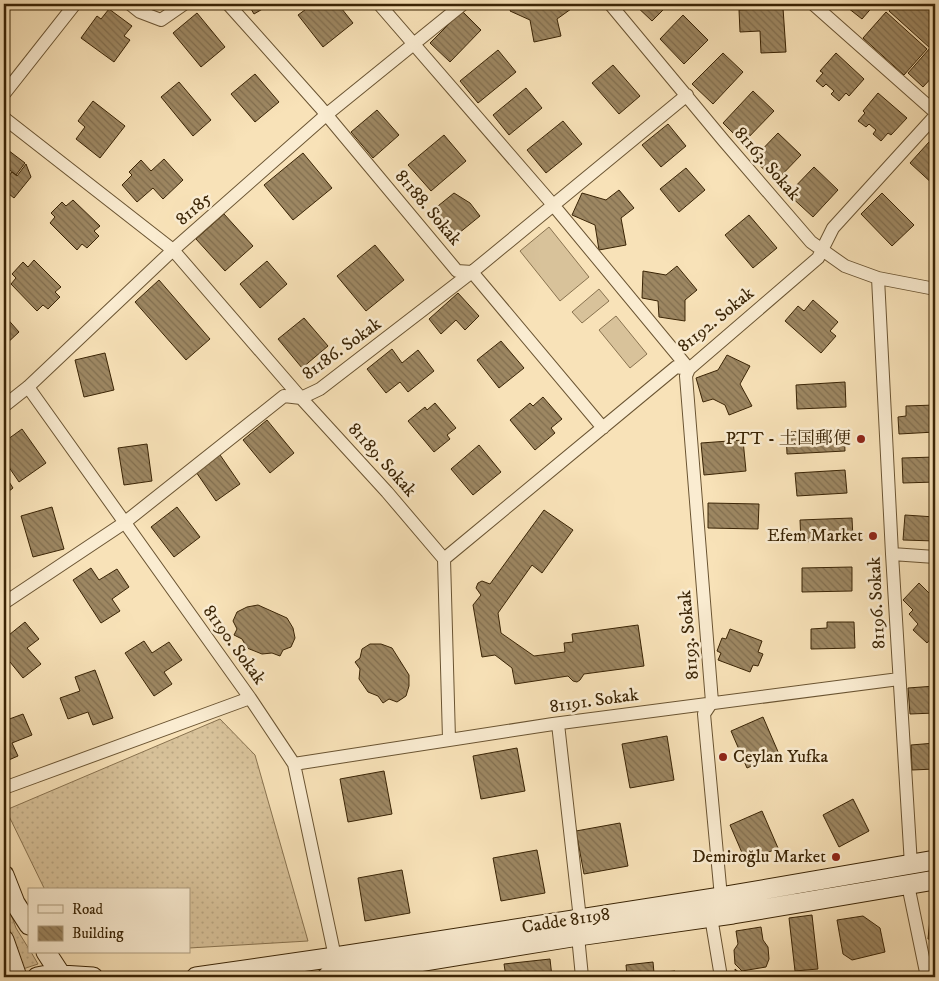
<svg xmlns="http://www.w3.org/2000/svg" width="939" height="981" font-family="'IM FELL DW Pica','Noto Serif SC',serif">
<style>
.grass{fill:url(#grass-dots);stroke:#897350}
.pitch{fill:#d8c29a;stroke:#897350}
.building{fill:url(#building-back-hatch);stroke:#3a2405}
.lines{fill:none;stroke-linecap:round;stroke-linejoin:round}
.street-casing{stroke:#6a5432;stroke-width:14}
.secondary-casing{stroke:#3a2405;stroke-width:21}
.street{stroke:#faecd1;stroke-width:12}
.secondary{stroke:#faecd1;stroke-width:19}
.poi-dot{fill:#8f2418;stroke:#faecd1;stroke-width:2}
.labels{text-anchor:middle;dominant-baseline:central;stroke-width:5;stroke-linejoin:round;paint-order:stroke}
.street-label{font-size:18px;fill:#3a2405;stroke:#faecd1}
.poi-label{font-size:18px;fill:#3a2405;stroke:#faecd1;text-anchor:end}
</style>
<defs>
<pattern id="grass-dots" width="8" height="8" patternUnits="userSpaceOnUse" patternTransform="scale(1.25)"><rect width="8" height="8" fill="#d8c29a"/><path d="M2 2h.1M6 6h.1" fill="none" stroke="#baa783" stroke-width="1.8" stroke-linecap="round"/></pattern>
<pattern id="building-back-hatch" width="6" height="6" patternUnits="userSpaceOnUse" patternTransform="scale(1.25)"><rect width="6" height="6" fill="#9d8762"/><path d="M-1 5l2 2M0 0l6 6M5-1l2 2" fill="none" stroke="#816e4f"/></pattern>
</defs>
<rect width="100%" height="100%" fill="#f8e2b8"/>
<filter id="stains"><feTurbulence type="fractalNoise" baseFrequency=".004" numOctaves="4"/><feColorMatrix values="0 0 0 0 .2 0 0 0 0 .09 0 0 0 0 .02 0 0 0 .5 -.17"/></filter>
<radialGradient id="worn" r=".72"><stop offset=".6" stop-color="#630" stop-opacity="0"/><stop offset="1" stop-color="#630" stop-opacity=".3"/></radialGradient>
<!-- grass -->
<path class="grass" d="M220,719L255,755L308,941L189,948V890H45L6,810Z
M4,895L16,928L29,949V952H31L38,964L23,969L4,912Z"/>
<!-- pitch -->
<path class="pitch" d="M549,227L589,277L560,301L520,251Z
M599,289L609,301L582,323L572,312Z
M616,316L647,354L630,368L599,330Z"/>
<!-- building -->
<path class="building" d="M248,4H271L254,14Z
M313,4H338L353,23L323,47L298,15Z
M513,4H567L571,9L557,19L561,36L534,42L530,20L510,11Z
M634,4H669L652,21Z
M843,4H875L862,19Z
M896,4H935V74L923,87L908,73L930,48L889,11Z
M783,8L786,52L761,53L760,31L740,32L739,10Z
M109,9L132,26L124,36L130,40L114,62L81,38L97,16L101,19Z
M462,11L481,30L450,62L430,43Z
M886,12L927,49L904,75L863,38Z
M197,13L225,47L201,67L173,33Z
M683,15L708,40L684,64L660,39Z
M498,50L516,72L478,103L460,81Z
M723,53L743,72L713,104L692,84Z
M836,53L864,79L849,96L846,93L839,101L831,94L834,91L826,84L823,87L816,81L823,73L820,71Z
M613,65L640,96L619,114L592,83Z
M255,74L279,102L255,122L231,94Z
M179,82L211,120L193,136L161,97Z
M526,88L542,108L509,135L493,115Z
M753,91L774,111L743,143L723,123Z
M878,93L907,118L891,135L888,133L881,141L873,134L876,130L869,124L866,127L858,121L865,113L863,111Z
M93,101L125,126L100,158L76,139L85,127L78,121Z
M377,110L399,135L373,158L351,132Z
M563,121L582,144L546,173L527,150Z
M668,124L686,146L661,167L642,145Z
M778,133L801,155L776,181L753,159Z
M444,135L466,161L431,191L408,165Z
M929,142L935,147V186L910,163Z
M4,147L25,163L16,175L10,170L4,179Z
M303,153L332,188L293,220L264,185Z
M164,159L183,180L163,199L153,188L137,202L122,185L132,175L129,172L141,160L151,171Z
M26,164L31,177L14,198L4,190V182L12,172L17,176Z
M814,167L838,190L813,217L788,194Z
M686,168L705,190L679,212L660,189Z
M619,190L634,208L621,218L626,245L599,250L595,225L572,215L582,193L606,200Z
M454,193L470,203L480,216L448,242L435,225L433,210Z
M882,193L914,225L892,246L861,214Z
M73,200L100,226L94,231L99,236L87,248L82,244L77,250L50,223L55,217L51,213L62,202L66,206Z
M224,214L253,246L225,271L196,239Z
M749,215L777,248L753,268L725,235Z
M375,245L404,280L366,311L337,276Z
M34,260L61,287L55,292L60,297L48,309L43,305L37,311L11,284L16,278L12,274L23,262L28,267Z
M267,261L287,284L260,308L240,284Z
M677,266L697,290L685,300V321L659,317L658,301L642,298L643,271L666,275Z
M159,280L210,339L186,360L135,302Z
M458,293L479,316L465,330L456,320L441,334L429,319Z
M813,300L838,322L830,331L836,336L821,353L785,321L798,306L804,311Z
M4,315L19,332L4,346Z
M304,318L328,346L302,368L278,339Z
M501,341L524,368L499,388L477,360Z
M392,349L402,363L418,350L434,371L408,392L400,382L386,393L367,369Z
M105,353L114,390L84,397L75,360Z
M727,355L750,366L740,384L752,406L729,415L725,405L713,399L703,402L696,378L718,370Z
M845,382L846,407L797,409L796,385Z
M543,397L562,419L551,428L555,433L535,450L510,420L530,403L533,406Z
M435,403L456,428L447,435L450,439L434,452L408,421L425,407L427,410Z
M935,405V432L899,434L898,417L906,416V406Z
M267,420L294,453L270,473L243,440Z
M22,429L46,463L19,482L4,460V442Z
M844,430L845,451L787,454L786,432Z
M743,440L746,471L704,475L701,443Z
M147,444L152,481L124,485L118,448Z
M479,445L501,472L473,495L451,469Z
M218,452L240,484L216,501L194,469Z
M935,457V482L903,483L902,458Z
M845,470L847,493L797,496L795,473Z
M4,474L13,488L4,495Z
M708,503L759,504L758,529L708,528Z
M52,507L64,549L33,557L21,516Z
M177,507L200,537L174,557L151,527Z
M544,510L573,530L542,573L532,565L498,613L501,633L534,656L565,652L564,643L573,642L572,634L638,625L644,666L584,674L580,680L577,682L573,681L568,676L515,684L512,668L495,655L482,657L473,605L481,595L476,588L478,583L482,581L490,584Z
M905,515L935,517V541L903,540Z
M852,518L853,539L801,542L800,520Z
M852,567V591L802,592V568Z
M91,568L99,580L117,569L129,587L112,599L120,611L101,623L73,580Z
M919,583L929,593L934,588L935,590V634L927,643L913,630L918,624L909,614L913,610L903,600Z
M258,605L287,618L293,628L295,638L291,647L283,650L280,656L272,653L262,654L247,648L242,639L234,635L237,629L233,621L237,612L247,607Z
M25,622L39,639L27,648L41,664L23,678L10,662L4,667V639Z
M827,622H854L855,648L811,649V629L827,628Z
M730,629L762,641L758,652L763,654L758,666L753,665L750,672L718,660L721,653L717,651L722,638L726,639Z
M144,641L152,653L169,642L182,660L164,672L172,684L154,696L125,653Z
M370,644H381L392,648L409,675V686L406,696L397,702L389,699L383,703L378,696L368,692L359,679L360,669L355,662L360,658L362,649Z
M95,670L113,718L93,725L88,712L68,719L60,698L80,691L75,677Z
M935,686V713L910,714L908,688Z
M23,714L32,735L12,743L18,756L4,762V721Z
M763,717L779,754L747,768L731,731Z
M667,736L674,780L630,788L622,744Z
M935,743V769L912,770L911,745Z
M517,748L525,791L481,799L473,756Z
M384,771L392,814L348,822L340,779Z
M853,799L869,831L839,847L823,815Z
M762,811L778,848L746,862L730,825Z
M620,823L628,866L584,874L576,831Z
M537,850L545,893L501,901L493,858Z
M402,870L410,913L365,921L358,878Z
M931,909L935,910V940L928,939Z
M812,915L818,969L795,971L789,918Z
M863,916L880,928L885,952L852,960L843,954L837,920Z
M761,927L763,940L768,947L769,959L766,967L742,971L735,964L734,950L738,944L736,931Z
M550,959L552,977H506L504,964Z
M653,962L654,973L675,971L676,977H614L627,976L626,965Z
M735,969L742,975L758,972L759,977H736Z"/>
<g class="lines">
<!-- street casing -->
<g class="street-casing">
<path id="street" d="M130,4L140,12L161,20L184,4
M228,4L320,107L457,271L472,272L603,428
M379,4L554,206L689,369L686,376L712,702L704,714L721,897
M610,4L724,141L811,242L845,266L878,278L935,289
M813,4L935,112
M4,94L75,4
M4,118L173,250L301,398L387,492L444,559L449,739
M878,278L892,554L911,865
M28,387L250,698L294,764L335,957
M4,406L28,387L173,250L326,115L463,4
M892,554L935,557
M444,559L676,367L689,369L818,258L833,228L935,116
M4,603L124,523L284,396L301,398L320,389L472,272L687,95
M558,724L580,919
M294,764L553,724L899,679
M4,788L250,698
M908,885L927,977
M711,917L721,977
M578,936L582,977"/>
</g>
<!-- secondary casing -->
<g class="secondary-casing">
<path id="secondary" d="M4,875L15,903L29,925
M4,940L17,977
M46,952L61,975
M61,975L93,977
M37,977L52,974L65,977
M196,977L335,957L721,897L935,860
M327,977L578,936L733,914L935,880"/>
</g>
<!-- street -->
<use href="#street" class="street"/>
<!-- secondary -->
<use href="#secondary" class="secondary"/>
</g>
<!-- markers -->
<g class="poi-dot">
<circle cx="861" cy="439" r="5"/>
<circle cx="873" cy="536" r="5"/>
<circle cx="723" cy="757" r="5"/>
<circle cx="836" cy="857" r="5"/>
</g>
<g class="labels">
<!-- street labels -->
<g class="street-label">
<text transform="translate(767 164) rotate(49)">81163. Sokak</text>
<text transform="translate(428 208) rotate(50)">81188. Sokak</text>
<text transform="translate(194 209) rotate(-41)">81185</text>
<text transform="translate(716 320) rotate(-39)">81192. Sokak</text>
<text transform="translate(342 349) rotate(-36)">81186. Sokak</text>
<text transform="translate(382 460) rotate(48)">81189. Sokak</text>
<text transform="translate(877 603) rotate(-93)">81196. Sokak</text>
<text transform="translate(689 635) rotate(-95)">81193. Sokak</text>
<text transform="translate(234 645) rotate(54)">81190. Sokak</text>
<text transform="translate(594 701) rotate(-8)">81191. Sokak</text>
<text transform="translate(566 921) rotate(-9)">Cadde 81198</text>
</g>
<!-- poi labels -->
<g class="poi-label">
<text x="851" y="439">PTT - 土国郵便</text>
<text x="863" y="536">Efem Market</text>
<text x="733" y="757" text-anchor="start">Ceylan Yufka</text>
<text x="826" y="857">Demiroğlu Market</text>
</g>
</g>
<!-- margin -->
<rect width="939" height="981" fill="none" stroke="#f8e2b8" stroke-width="20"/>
<rect x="5" y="5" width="929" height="971" fill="none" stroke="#3a2405" stroke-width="2.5"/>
<rect x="10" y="10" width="919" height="961" fill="none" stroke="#3a2405"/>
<!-- legend -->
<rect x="28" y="888" width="162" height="65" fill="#faecd1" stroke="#ad9c7f"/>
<rect x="38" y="905" width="25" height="8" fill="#faecd1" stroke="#ad9c7f"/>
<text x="72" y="914" font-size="15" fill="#3a2405">Road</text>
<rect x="38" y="926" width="25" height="15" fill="url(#building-back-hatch)" stroke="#ad9c7f"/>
<text x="72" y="938" font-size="15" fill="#3a2405">Building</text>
<rect width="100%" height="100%" filter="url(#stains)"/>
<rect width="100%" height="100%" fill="url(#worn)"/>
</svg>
